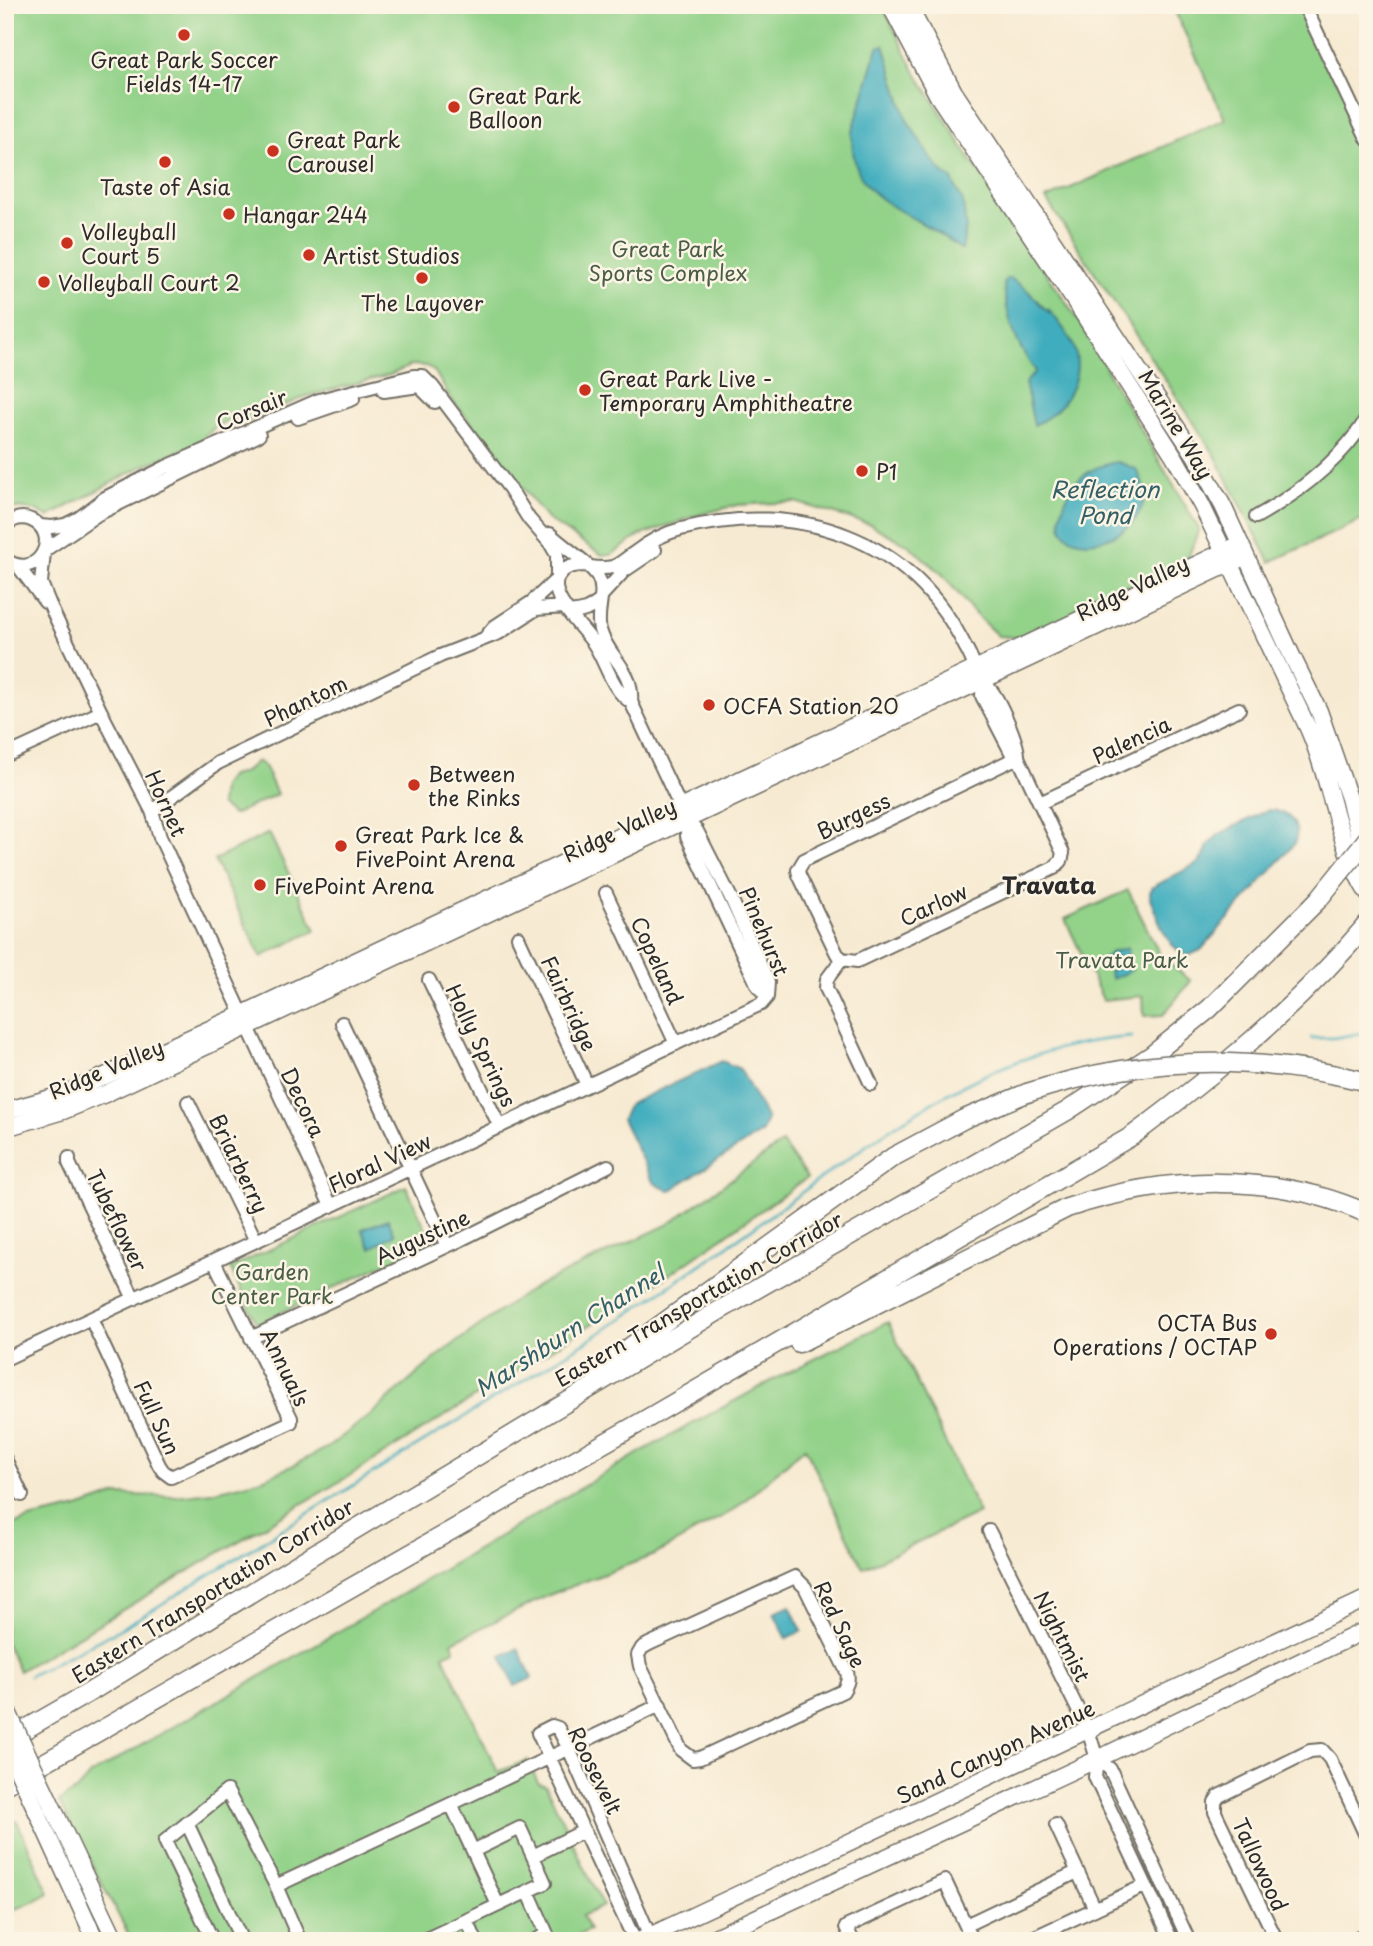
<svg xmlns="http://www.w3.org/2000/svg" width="1373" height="1946" font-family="'Playpen Sans',sans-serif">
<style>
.green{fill:#92d289;stroke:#5e7e5a;stroke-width:2}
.water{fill:#40adbe;stroke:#366c74;stroke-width:2}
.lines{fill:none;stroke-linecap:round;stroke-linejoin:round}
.stream{stroke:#40adbe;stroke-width:2.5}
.minor-casing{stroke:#726e65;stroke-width:16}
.major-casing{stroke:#726e65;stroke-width:19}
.highway-casing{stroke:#726e65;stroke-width:21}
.minor{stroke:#fff;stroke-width:12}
.major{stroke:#fff;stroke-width:16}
.highway{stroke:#fff;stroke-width:18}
.rail-casing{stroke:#2b2b2b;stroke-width:5}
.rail{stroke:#fcf5e5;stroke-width:2.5;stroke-dasharray:8;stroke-linecap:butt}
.major-bridge-casing{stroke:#726e65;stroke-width:19;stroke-linecap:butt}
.highway-bridge-casing{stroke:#726e65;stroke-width:21;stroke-linecap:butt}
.major-bridge{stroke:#fff;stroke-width:16}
.highway-bridge{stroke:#fff;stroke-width:18}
.poi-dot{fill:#c8321e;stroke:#fcf5e5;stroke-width:2.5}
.labels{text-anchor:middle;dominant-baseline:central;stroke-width:5;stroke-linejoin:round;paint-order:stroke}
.poi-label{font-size:21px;fill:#2b2b2b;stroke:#fcf5e5;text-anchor:start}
.park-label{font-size:21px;fill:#4a5d47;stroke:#fcf5e5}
.street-label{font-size:21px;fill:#2b2b2b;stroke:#fcf5e5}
.water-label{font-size:23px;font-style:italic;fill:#335f66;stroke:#fcf5e5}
.neighbourhood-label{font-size:23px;font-weight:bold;fill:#2b2b2b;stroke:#fcf5e5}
</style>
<rect width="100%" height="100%" fill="#fcf5e5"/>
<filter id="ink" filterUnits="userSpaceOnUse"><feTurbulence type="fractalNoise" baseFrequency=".0143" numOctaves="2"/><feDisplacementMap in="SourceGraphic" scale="14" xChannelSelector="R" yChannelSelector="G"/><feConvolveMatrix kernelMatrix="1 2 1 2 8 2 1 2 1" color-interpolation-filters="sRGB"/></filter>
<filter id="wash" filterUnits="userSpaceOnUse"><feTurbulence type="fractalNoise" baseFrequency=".00686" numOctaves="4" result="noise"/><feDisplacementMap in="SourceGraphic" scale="28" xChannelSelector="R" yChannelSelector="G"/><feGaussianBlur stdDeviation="1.57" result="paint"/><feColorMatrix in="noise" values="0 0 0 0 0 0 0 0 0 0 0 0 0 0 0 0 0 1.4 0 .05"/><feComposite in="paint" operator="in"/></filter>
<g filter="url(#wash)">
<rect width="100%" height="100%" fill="#f7ead2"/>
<!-- green -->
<path class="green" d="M5,5H882L915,71L969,157L1100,353L1108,373L1199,529L1187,561L1022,638L998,636L975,614L943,575L907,544L869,524L795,502L737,505L698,515L639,536L611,555H602L547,519L481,434L451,399L435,372L426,366L412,365L390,375L307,396L248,421L233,419L215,427L198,443L139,468L48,517L34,510L14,508L5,491Z
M1172,5H1304L1368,142V517L1270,562L1215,455L1046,199L1225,119Z
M257,761L264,766L277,794L233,815L220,805L222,787L226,781L231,776L243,773Z
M269,833L316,930L261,957L214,860Z
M1128,890L1161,957L1191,981L1163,1015L1144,1016L1143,996L1103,1000L1065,919Z
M782,1143L807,1178L660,1281L349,1476L19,1671L5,1642V1528L29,1519L78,1508L115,1495L176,1496L212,1492L260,1480L294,1465L327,1448L373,1413L440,1354L515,1300L537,1286L669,1224Z
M406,1186L432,1242L257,1324L230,1268Z
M888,1322L979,1513L863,1568L805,1447L734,1510L654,1555L549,1595L452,1642L455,1650L443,1655L498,1772L528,1760L538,1783L546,1786L603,1906L582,1916L589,1930L566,1941H132L59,1802L77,1790L90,1775L396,1598L644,1450L775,1379Z
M17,1821L49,1893L31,1903L5,1913V1823Z"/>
<!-- water -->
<path class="water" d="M884,45L907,120L930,157L941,171L952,180L963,202L966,228L962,250C947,239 933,229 916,220C877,198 851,185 852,134L878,47Z
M1010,278L1027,290L1049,313V310C1058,321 1069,334 1074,347C1085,380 1063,412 1034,425L1025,383L1036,371C1015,345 1006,317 1004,284L1006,279Z
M1118,462L1136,469C1180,542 1024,577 1069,493C1079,474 1097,465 1118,462Z
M1267,810C1287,810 1301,822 1295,843L1201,950L1188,956C1166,948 1159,919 1150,899V892L1153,887L1198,863L1205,854L1208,845L1219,834Z
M1127,948L1128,954L1117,958L1121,964L1129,962L1132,970L1112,979L1109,972L1115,967L1112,961L1103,966L1099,962L1111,953Z
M722,1061L740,1069L767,1119L762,1132L669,1191L653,1182L622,1119L629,1104Z
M388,1219L395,1234L371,1248L362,1229Z
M790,1606L802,1631L787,1639L774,1613Z
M518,1648L532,1678L515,1686L501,1656Z"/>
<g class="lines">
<!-- stream -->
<path class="stream" d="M1311,1038H1333L1368,1032
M29,1676L111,1634L149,1612C247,1552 345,1491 443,1430C495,1398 548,1366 600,1333C659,1293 718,1254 775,1212C888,1130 987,1046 1132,1037"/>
</g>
</g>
<g filter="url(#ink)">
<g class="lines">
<!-- minor casing -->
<g class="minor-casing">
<path id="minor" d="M1304,5L1368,140
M384,391L419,386L435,402
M298,418L353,399
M1256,517C1301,492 1340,461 1368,417
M5,525C13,519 22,516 31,520C63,533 38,584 5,559
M40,526L52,527L65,525L79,518L105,498L166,467L319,400L414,376H422L433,387L510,489L529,519L550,543L557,555V578
M550,534C562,546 591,564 598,577C607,593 595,612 600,630C607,657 634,669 631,702L687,821L697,831L730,896L768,982L767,997
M45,550L98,514L259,435
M44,552L41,583L52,610L101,712L152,811L160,837L331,1206
M586,565C575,565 564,566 558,577C547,597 583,627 594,644C607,664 611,689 631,702
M18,566L45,602
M590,567C597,568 605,569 612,567C620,565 626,558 634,553C647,543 665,533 681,529C798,500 911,536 966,648C972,658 976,672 983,681C984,683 989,687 990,689C999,699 1019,744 1018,757L1063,853L1061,861L1054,868L857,961L842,959
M602,595L624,571L655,550
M570,612C583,613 589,609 600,601
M484,639L494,627L532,602L556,580
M983,682L982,696L1011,752L1018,757
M5,756L101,712
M1040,803L1239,709
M152,811L218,763L440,656L499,633L536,609L564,607
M687,821V836L758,986L767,997
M606,893L676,1044
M518,937L587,1085
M842,959L837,954L799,875L798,870L804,860L1018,757
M842,959L827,979L826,988L871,1084
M429,980L500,1127
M342,1023L447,1246
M188,1102L256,1241
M69,1158V1163L134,1299
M91,1319L159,1465L163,1471L171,1477L291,1422V1418L214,1261
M251,1338L460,1240L608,1166
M5,1359L724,1021L761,1004L767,997
M5,1459L22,1495
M989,1531L1088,1730L1097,1759L1095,1777L1172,1941
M795,1577L805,1587L847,1672C849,1680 847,1684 843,1691L700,1758L693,1759L681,1750L640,1666L638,1655L642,1648L649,1644Z
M1097,1759L1110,1769L1189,1941
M187,1823L242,1941
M1056,1825L1095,1909
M533,1856L584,1831
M276,1886L300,1941
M528,1891L547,1934L534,1941
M498,1905L451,1804L660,1705
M467,1920L545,1883L520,1828L473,1851
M966,1925L1077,1872
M213,1941L165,1841L227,1791L276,1886L451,1804
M422,1941L467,1920L476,1941
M635,1941L538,1733L552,1726L558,1728L569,1749L652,1941
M853,1941L846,1927L945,1881L973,1941
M1026,1941L1146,1885
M1277,1941L1215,1812V1802L1219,1796L1310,1751L1322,1750L1330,1759L1368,1840
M1351,1941L1368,1933"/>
</g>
<!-- major casing -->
<g class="major-casing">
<path id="major" d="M890,5L938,96L1082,312L1174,456L1202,506L1308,728C1332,782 1336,843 1368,894
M908,5L954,92L1195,455L1223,506L1292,656L1319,711L1349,798L1368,871
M5,1111L65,1094L243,1014L1240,544
M5,1128L63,1111L105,1094L1246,556
M45,1791L116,1941
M31,1799L96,1941
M639,1941L1368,1598
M706,1941L1089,1763L1368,1629"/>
</g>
<!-- highway casing -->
<g class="highway-casing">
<path id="highway" d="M799,1343L1067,1208C1164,1176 1273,1171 1368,1214
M594,1373L893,1157L964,1119L1027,1093
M5,1741L90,1692L314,1554L720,1310L1067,1111L1152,1055L1209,1009L1318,900
M5,1785L643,1421L1132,1136C1218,1072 1299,1005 1368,923"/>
</g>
<!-- minor -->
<use href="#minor" class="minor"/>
<!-- major -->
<use href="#major" class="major"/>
<!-- highway -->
<use href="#highway" class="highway"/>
<!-- rail casing -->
<g class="rail-casing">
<path id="rail" d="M1364,5L1368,14"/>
</g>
<!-- rail -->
<use href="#rail" class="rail"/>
<!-- major-bridge casing -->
<g class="major-bridge-casing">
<path id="major-bridge" d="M7,1710L45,1791
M5,1743L31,1799"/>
</g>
<!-- highway-bridge casing -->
<g class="highway-bridge-casing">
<path id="highway-bridge" d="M1318,900L1368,838
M1027,1093C1138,1056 1254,1054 1368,1082"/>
</g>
<!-- major-bridge -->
<use href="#major-bridge" class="major-bridge"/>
<!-- highway-bridge -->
<use href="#highway-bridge" class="highway-bridge"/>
</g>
</g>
<!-- markers -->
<g class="poi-dot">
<circle cx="184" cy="35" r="7"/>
<circle cx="454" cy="107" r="7"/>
<circle cx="273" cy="151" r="7"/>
<circle cx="165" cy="162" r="7"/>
<circle cx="229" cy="214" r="7"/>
<circle cx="67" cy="243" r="7"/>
<circle cx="309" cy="255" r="7"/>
<circle cx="422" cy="278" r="7"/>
<circle cx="44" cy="282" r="7"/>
<circle cx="585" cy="390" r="7"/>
<circle cx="862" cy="471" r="7"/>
<circle cx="709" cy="705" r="7"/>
<circle cx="414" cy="785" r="7"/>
<circle cx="341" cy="846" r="7"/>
<circle cx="260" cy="885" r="7"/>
<circle cx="1271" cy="1334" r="7"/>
</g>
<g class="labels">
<!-- poi labels -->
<g class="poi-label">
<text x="184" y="59" text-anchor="middle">Great Park Soccer<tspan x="184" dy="24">Fields 14-17</tspan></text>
<text x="468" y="95">Great Park<tspan x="468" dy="24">Balloon</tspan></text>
<text x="287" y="139">Great Park<tspan x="287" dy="24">Carousel</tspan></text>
<text x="165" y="186" text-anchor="middle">Taste of Asia</text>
<text x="243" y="214">Hangar 244</text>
<text x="81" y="231">Volleyball<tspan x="81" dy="24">Court 5</tspan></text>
<text x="323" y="255">Artist Studios</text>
<text x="58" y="282">Volleyball Court 2</text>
<text x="422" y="302" text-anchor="middle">The Layover</text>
<text x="599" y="378">Great Park Live -<tspan x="599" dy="24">Temporary Amphitheatre</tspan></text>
<text x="876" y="471">P1</text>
<text x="723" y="705">OCFA Station 20</text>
<text x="428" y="773">Between<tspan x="428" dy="24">the Rinks</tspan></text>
<text x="355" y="834">Great Park Ice &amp;<tspan x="355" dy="24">FivePoint Arena</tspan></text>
<text x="274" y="885">FivePoint Arena</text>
<text x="1257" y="1322" text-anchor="end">OCTA Bus<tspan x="1257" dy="24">Operations / OCTAP</tspan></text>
</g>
<!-- park labels -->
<g class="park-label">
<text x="668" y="248">Great Park<tspan x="668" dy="24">Sports Complex</tspan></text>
<text x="1122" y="959">Travata Park</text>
<text x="272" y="1271">Garden<tspan x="272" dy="24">Center Park</tspan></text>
</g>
<!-- street labels -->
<g class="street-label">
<text transform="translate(251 409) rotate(-23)">Corsair</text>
<text transform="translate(1177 424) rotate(59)">Marine Way</text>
<text transform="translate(1132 587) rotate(-26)">Ridge Valley</text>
<text transform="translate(305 700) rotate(-26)">Phantom</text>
<text transform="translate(1131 739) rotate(-25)">Palencia</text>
<text transform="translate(167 803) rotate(66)">Hornet</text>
<text transform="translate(853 815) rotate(-26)">Burgess</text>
<text transform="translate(619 829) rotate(-25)">Ridge Valley</text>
<text transform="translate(933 904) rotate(-25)">Carlow</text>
<text transform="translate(765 931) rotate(67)">Pinehurst</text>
<text transform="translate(658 960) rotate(65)">Copeland</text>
<text transform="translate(570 1003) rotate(65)">Fairbridge</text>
<text transform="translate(482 1045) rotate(64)">Holly Springs</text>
<text transform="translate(106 1068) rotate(-23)">Ridge Valley</text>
<text transform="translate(304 1102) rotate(65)">Decora</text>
<text transform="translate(379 1162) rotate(-25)">Floral View</text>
<text transform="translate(240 1163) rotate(64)">Briarberry</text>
<text transform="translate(118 1220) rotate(64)">Tubeflower</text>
<text transform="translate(422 1236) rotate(-25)">Augustine</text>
<text transform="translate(698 1298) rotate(-30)">Eastern Transportation Corridor</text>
<text transform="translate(286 1367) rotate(64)">Annuals</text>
<text transform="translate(158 1417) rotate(65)">Full Sun</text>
<text transform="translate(212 1590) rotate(-32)">Eastern Transportation Corridor</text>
<text transform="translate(841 1624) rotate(65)">Red Sage</text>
<text transform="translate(1063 1636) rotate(63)">Nightmist</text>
<text transform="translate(995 1751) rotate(-25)">Sand Canyon Avenue</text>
<text transform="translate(596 1770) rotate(64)">Roosevelt</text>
<text transform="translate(1261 1864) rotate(65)">Tallowood</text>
</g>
<!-- water labels -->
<g class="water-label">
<text x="1105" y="488">Reflection<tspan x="1105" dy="26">Pond</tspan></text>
<text transform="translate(569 1330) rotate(-33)">Marshburn Channel</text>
</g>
<!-- neighbourhood labels -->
<g class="neighbourhood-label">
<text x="1049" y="884">Travata</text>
</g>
</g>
<!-- margin -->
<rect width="1373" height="1946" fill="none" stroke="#fcf5e5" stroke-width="28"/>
</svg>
